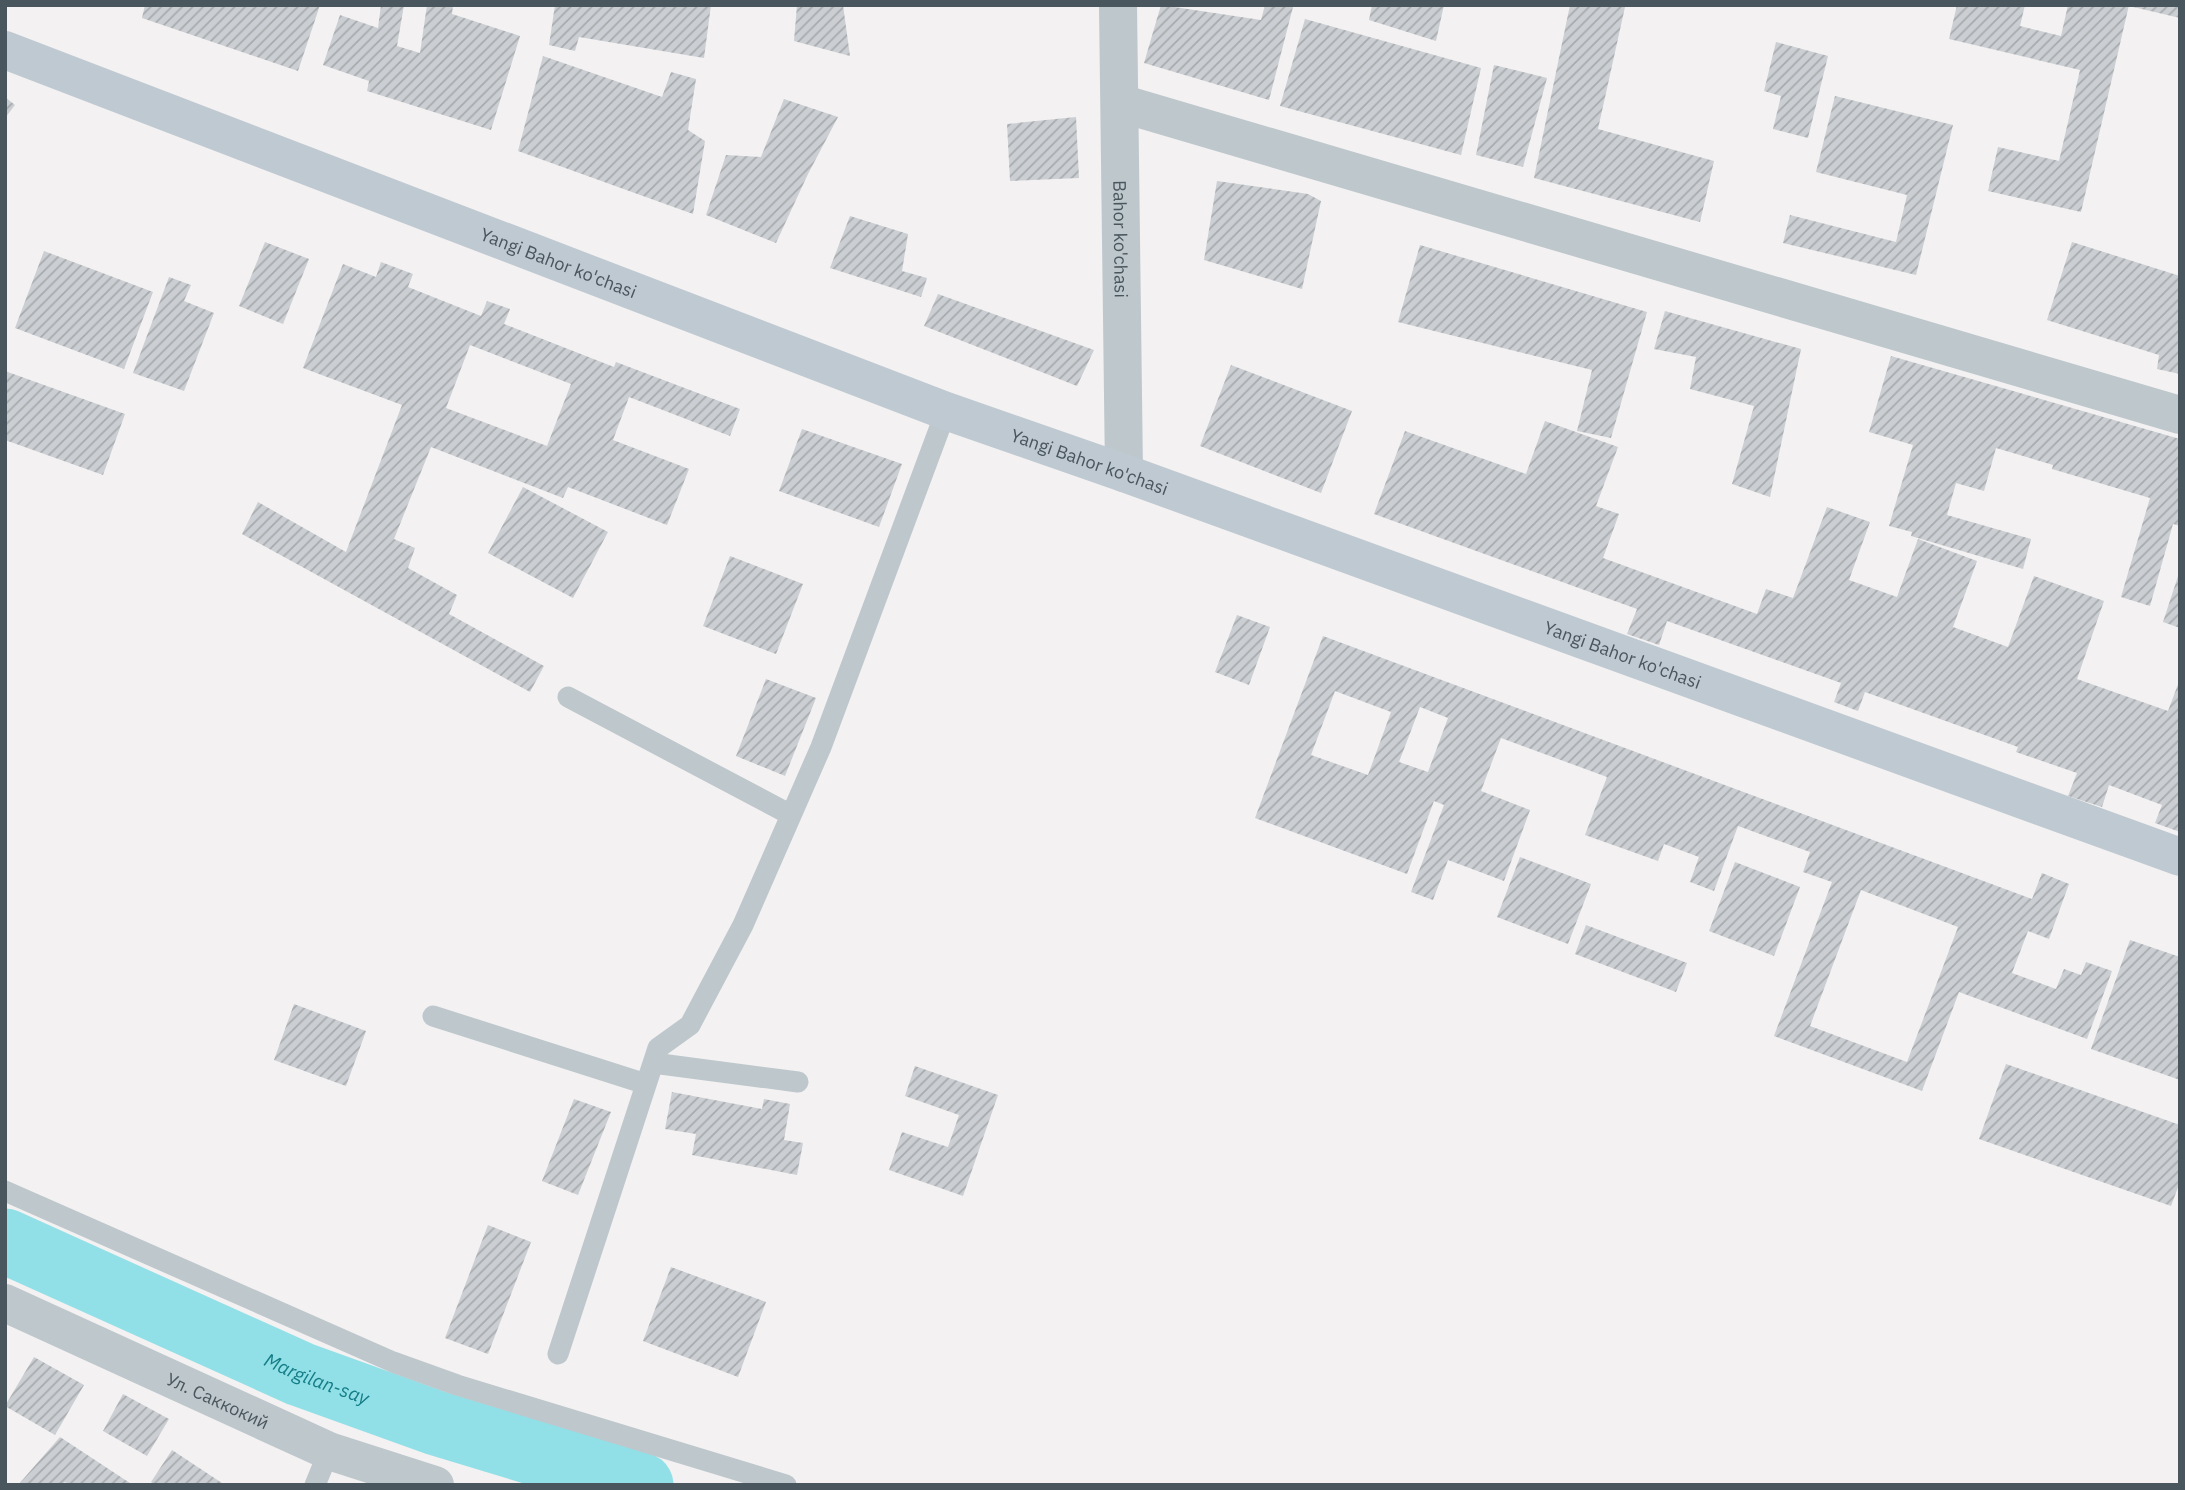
<svg xmlns="http://www.w3.org/2000/svg" width="2185" height="1490" font-family="'IBM Plex Sans',sans-serif">
<style>
.lines{fill:none;stroke-linecap:round;stroke-linejoin:round}
.river{stroke:#92e0e7;stroke-width:65}
.building{fill:url(#building-hatch);fill-rule:evenodd}
.lane{stroke:#bdc7cc;stroke-width:21}
.street{stroke:#bdc7cc;stroke-width:38}
.secondary{stroke:#bec9d1;stroke-width:38}
.labels{text-anchor:middle;dominant-baseline:central;stroke-width:7;stroke-linejoin:round;paint-order:stroke}
.street-label{font-size:18px;fill:#4a565d;stroke:#fff}
.water-label{font-size:19px;font-style:italic;fill:#147d87;stroke:#fff}
</style>
<defs>
<pattern id="building-hatch" width="6" height="6" patternUnits="userSpaceOnUse" patternTransform="scale(1.75)"><rect width="6" height="6" fill="#cbcfd3"/><path d="M-1 1l2-2M0 6l6-6M5 7l2-2" fill="none" stroke="#a7abae"/></pattern>
</defs>
<rect width="100%" height="100%" fill="#f3f1f1"/>
<g class="lines">
<!-- river -->
<path class="river" id="s1" d="M5,1241L300,1374L436,1423L641,1485"/>
</g>
<!-- building -->
<path class="building" d="M145,5H320L298,71L142,18Z
M381,5H404L397,46L420,53L427,5H453L452,14L520,36L491,130L367,91L369,81L323,65L340,15L378,28Z
M555,5H711L704,58L579,37L575,51L549,45Z
M797,5H843L850,56L794,41Z
M1161,5L1261,20L1265,5L1293,7L1269,100L1144,63Z
M1372,5H1444L1436,41L1369,20Z
M1570,5H1622L1625,7L1598,129L1714,161L1700,222L1534,178Z
M1957,5H2025L2020,26L2061,36L2068,5H2129L2081,212L1988,191L1998,147L2059,161L2080,70L1949,39Z
M2129,5H2180V18L2129,6Z
M1305,19L1481,68L1461,155L1280,106Z
M1776,42L1828,56L1808,138L1773,129L1781,96L1764,91Z
M543,56L662,97L671,72L696,79L688,130L705,141L693,214L518,151Z
M1494,65L1547,78L1523,167L1476,155Z
M1835,96L1953,125L1916,275L1783,243L1790,215L1896,242L1907,195L1816,172Z
M5,97L15,105L5,118Z
M784,99L838,117L808,174L776,243L706,215L726,155L761,157Z
M1076,117L1079,178L1010,181L1007,124Z
M1217,181L1308,194L1321,201L1302,289L1204,260Z
M850,216L908,234L902,271L927,278L921,297L830,268Z
M265,242L309,259L283,324L239,306Z
M2072,242L2180,276V374L2157,369L2159,355L2047,320Z
M1420,245L1647,312L1611,438L1577,431L1592,370L1398,322Z
M44,251L153,292L124,369L15,328Z
M381,262L413,274L408,287L481,316L487,301L510,309L504,324L614,367L616,362L740,409L730,436L629,397L613,440L689,469L667,525L568,487L563,498L431,447L394,539L415,548L408,568L457,595L449,614L544,666L530,692L242,534L258,502L346,552L402,405L303,368L343,264L376,277ZM470,345L571,384L547,446L446,408Z
M169,277L191,285L184,301L214,313L184,391L133,373Z
M938,294L1094,350L1077,386L924,326Z
M1665,311L1801,349L1770,497L1732,484L1754,406L1690,389L1696,357L1654,349Z
M1891,356L2180,439V526L2173,524L2150,606L2121,597L2150,498L2052,469L2053,465L1996,448L1984,491L1956,483L1947,515L2031,539L2023,569L1911,536L1912,532L1889,526L1913,445L1869,432Z
M1231,365L1352,411L1321,493L1200,446Z
M5,371L125,414L103,475L5,440Z
M1545,421L1618,447L1596,506L1619,514L1603,558L1757,614L1766,589L1793,598L1827,507L1870,522L1849,580L1897,597L1918,539L1977,561L1953,627L2008,647L2034,576L2104,601L2077,679L2168,711L2180,679V832L2155,823L2162,805L2109,785L2102,807L2068,796L2077,773L2016,752L2018,747L1865,692L1858,711L1834,702L1841,683L1667,621L1659,645L1627,634L1637,609L1374,514L1405,431L1526,474Z
M802,429L902,464L879,527L779,491Z
M523,487L608,532L573,598L488,553Z
M730,556L803,584L776,654L703,626Z
M2179,573H2180V628L2163,622Z
M1237,615L1270,627L1249,685L1215,672Z
M1323,636L2032,899L2042,873L2069,884L2049,939L2028,931L2012,973L2056,989L2064,969L2081,975L2086,962L2112,971L2087,1039L1959,992L1922,1091L1774,1036L1832,882L1803,872L1810,852L1738,826L1714,891L1690,882L1699,857L1664,844L1658,861L1585,835L1607,777L1501,738L1481,791L1530,810L1504,881L1448,860L1433,900L1411,892L1444,805L1434,801L1407,874L1255,818ZM1335,691L1391,712L1368,775L1311,755ZM1420,707L1448,718L1428,772L1399,762ZM1861,890L1958,927L1907,1062L1810,1026Z
M766,679L816,698L785,776L736,756Z
M1520,857L1591,884L1568,944L1497,917Z
M1735,862L1800,887L1774,956L1709,931Z
M1586,925L1687,963L1676,992L1575,954Z
M2130,940L2180,957V1080L2091,1049Z
M294,1004L366,1031L346,1086L274,1060Z
M2006,1064L2180,1125V1182L2171,1206L1979,1139Z
M915,1066L998,1095L963,1196L889,1170L902,1132L948,1147L959,1115L905,1096Z
M672,1092L762,1109L764,1099L790,1104L784,1140L803,1143L797,1175L692,1155L696,1134L665,1129Z
M574,1099L611,1112L578,1195L542,1181Z
M488,1225L531,1242L488,1354L445,1338Z
M671,1267L766,1302L738,1377L643,1341Z
M34,1357L84,1385L55,1435L5,1406Z
M123,1394L169,1419L147,1456L103,1431Z
M60,1437L133,1485H69L65,1482L62,1485H18Z
M172,1450L222,1483L221,1485H155L151,1482Z"/>
<g class="lines">
<!-- lane -->
<path class="lane" d="M568,697L791,815
M433,1016L646,1084
M653,1063L798,1082
M5,1191L393,1362L457,1385L786,1485
M558,1354L658,1048L690,1025L743,925L821,747L946,411
M315,1485L329,1451"/>
<!-- street -->
<g class="street">
<path id="s2" d="M1118,5L1124,473"/>
<path d="M1120,103L2180,415"/>
<path id="s3" d="M5,1303L329,1451L435,1485"/>
</g>
<!-- secondary -->
<path class="secondary" id="s4" d="M5,50L946,411L1124,473L2180,857"/>
</g>
<g class="labels">
<!-- street labels -->
<g class="street-label">
<text stroke="none"><textPath href="#s2" startOffset="234">Bahor ko'chasi</textPath></text>
<text stroke="none"><textPath href="#s4" startOffset="593">Yangi Bahor ko'chasi</textPath></text>
<text stroke="none"><textPath href="#s4" startOffset="1160">Yangi Bahor ko'chasi</textPath></text>
<text stroke="none"><textPath href="#s4" startOffset="1727">Yangi Bahor ko'chasi</textPath></text>
<text stroke="none"><textPath href="#s3" startOffset="234">Ул. Саккокий</textPath></text>
</g>
<!-- water labels -->
<g class="water-label">
<text stroke="none"><textPath href="#s1" startOffset="341">Margilan-say</textPath></text>
</g>
</g>
<!-- border -->
<rect width="2185" height="1490" fill="none" stroke="#4a565d" stroke-width="14"/>
</svg>
